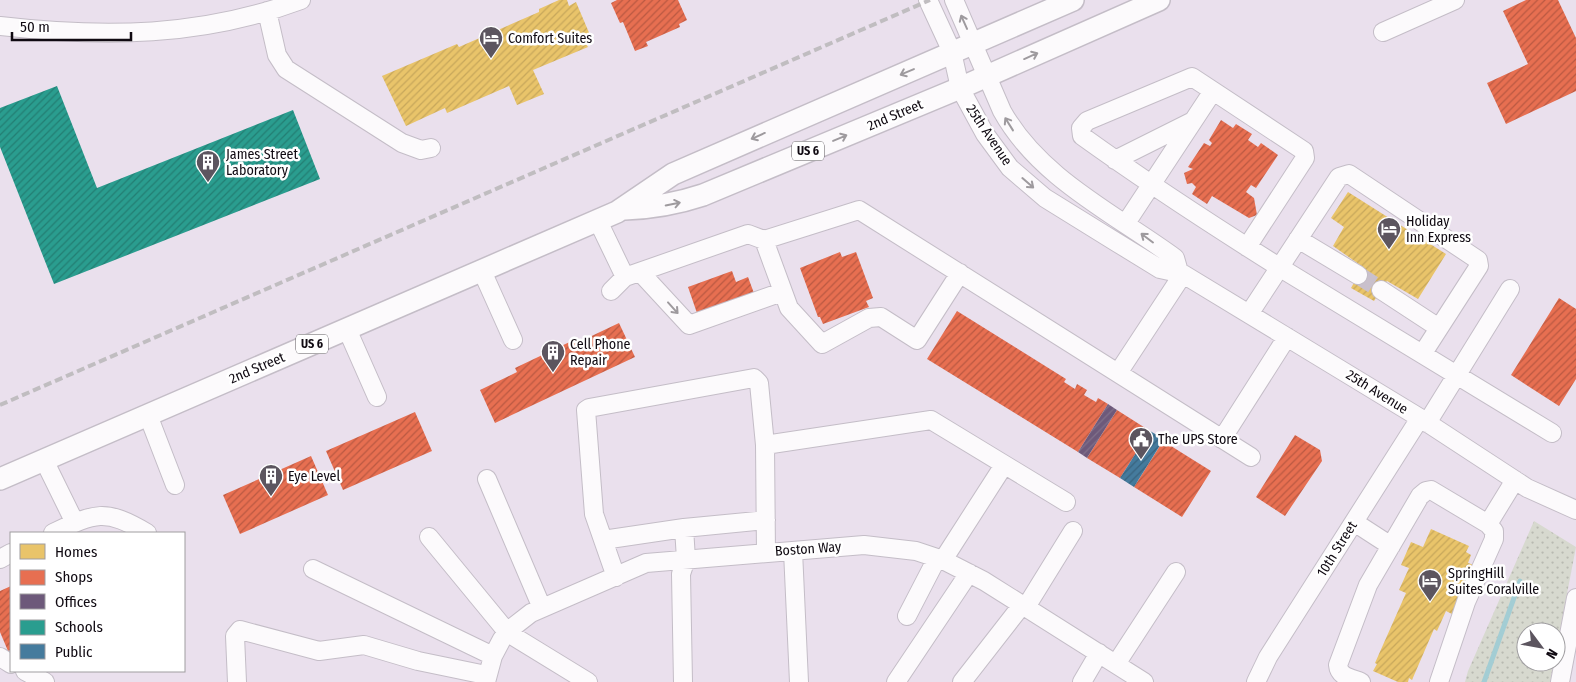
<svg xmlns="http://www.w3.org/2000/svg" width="1576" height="682" font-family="'Fira Sans Condensed',sans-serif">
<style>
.park{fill:url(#park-dots)}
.homes{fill:url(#homes-hatch)}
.shops{fill:url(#shops-hatch)}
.offices{fill:url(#offices-hatch)}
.schools{fill:url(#schools-hatch)}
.public{fill:url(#public-hatch)}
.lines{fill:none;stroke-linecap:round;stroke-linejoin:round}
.stream{stroke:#a3cdd4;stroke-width:5}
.minor-tunnel{stroke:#c9c0cc;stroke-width:18;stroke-dasharray:18 9;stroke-linecap:butt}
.minor-casing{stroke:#c4bdc7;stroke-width:20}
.major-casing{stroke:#c4bdc7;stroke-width:24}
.minor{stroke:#fcfafc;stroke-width:18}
.major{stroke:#fcfafc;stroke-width:21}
.rail{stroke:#c0bdc0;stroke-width:4;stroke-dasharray:8 4;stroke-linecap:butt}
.oneway{stroke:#9e9a9e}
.labels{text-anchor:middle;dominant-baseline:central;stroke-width:5;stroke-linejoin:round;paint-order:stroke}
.shield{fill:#fff;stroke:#585459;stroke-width:1}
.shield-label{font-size:12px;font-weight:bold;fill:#100a12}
.poi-label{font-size:14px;fill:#100a12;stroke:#fff;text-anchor:start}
.street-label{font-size:14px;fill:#100a12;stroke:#fff}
</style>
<defs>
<pattern id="park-dots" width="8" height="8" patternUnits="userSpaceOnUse" patternTransform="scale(1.25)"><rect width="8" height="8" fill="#d7d9cf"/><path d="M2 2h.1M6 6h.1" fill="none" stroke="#b8b9b1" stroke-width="1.8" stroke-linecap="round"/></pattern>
<pattern id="homes-hatch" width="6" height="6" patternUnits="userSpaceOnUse" patternTransform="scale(1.25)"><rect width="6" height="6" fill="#e9c46a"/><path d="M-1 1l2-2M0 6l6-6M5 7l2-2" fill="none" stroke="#c7a75b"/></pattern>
<pattern id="shops-hatch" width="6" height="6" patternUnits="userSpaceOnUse" patternTransform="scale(1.25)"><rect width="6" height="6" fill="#e76f51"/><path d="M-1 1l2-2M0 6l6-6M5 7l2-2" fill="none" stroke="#ba5942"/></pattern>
<pattern id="offices-hatch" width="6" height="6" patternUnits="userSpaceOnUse" patternTransform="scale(1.25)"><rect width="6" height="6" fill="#6d597a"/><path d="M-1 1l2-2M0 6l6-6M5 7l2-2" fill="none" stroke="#80708a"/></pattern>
<pattern id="schools-hatch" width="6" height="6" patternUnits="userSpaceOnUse" patternTransform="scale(1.25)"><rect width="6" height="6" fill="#2a9d8f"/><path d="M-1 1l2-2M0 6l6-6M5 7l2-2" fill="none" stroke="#237e73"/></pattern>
<pattern id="public-hatch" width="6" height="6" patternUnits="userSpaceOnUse" patternTransform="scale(1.25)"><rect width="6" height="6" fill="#457b9d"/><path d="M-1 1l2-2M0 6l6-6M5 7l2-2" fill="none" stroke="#38637f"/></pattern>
</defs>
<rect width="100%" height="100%" fill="#eae0ed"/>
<!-- park -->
<path class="park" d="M1534,521L1576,547L1556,651V632H1526V662H1554L1550,682H1465L1468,671Z"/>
<!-- homes -->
<path class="homes" d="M559,0H567L569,6L576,2L590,35L583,39L588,47L533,70L544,94L517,105L509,86L447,113L445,108L406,126L382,76L457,44L459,47L539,12V9Z
M1348,192L1446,254L1418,299L1387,281L1374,301L1351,288L1363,267L1333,246L1344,227L1331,218Z
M1431,529L1469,546L1466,552L1471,555L1468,563L1474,565L1452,614L1446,611L1437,631L1434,629L1412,680L1409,678L1408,682H1398L1373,671L1377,664L1375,663L1406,593L1399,590L1409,568L1401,565L1411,542L1423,547Z"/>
<!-- shops -->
<path class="shops" d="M617,0H678L687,20L679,24L680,27L646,42L648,46L635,51L623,22L620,23L611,3Z
M1526,0H1558L1576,38V91L1506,124L1487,83L1528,64L1503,11Z
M1221,120L1233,128L1236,124L1252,134L1248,140L1258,147L1261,143L1278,155L1256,188L1251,185L1246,192L1254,198L1257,215L1249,218L1212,196L1207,204L1192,194L1196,187L1192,183L1187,184L1184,173L1193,169L1188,167L1204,143L1210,146L1212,143L1209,140Z
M840,252L842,257L856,252L873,298L866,301L869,307L823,324L820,317H818L800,268Z
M732,271L736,282L748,277L755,296L698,316L688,287Z
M1559,298L1576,309V379L1559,406L1511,375Z
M957,311L1066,379L1064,382L1075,389L1077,384L1087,390L1084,395L1096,402L1098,398L1108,404L1078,452L927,359Z
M619,323L635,357L495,423L480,390L517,372L515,368L578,338L579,342Z
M1117,410L1150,431L1120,478L1087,458Z
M415,412L432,451L343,490L326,451Z
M1295,435L1320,450L1322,461L1285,516L1256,497Z
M1163,441L1211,471L1182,517L1134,487Z
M311,456L328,495L240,534L223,495Z
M11,586V650L8,651L0,632V591Z"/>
<!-- offices -->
<path class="offices" d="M1108,404L1117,410L1087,458L1078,452Z"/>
<!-- schools -->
<path class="schools" d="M57,86L97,188L293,110L320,179L54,284L0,147V108Z"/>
<!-- public -->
<path class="public" d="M1150,431L1164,439L1134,487L1120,478Z"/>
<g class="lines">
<!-- stream -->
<path class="stream" d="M1484,682L1520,581"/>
<!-- minor-tunnel -->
<path class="minor-tunnel" d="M1358,275L1381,290"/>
<!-- minor casing -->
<g class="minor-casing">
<path id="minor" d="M928,0L952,52L960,88L985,134L1010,168L1045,198L1116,242L1160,269L1183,274L1420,418L1527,488L1576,510
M954,0L1002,111C1039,178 1115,214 1175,258L1179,272
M267,11L277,55L286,69L402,143L421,150L431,148
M0,26C104,38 202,37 301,0
M1383,32L1455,0
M1115,160L1191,122
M598,221L625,277
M1126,223L1213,91
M1298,239L1358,275
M764,240L789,308L822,344L869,318L881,317L917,340L960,273
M1247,247L1305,158L1304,151L1192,77L1087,121L1081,128L1082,136C1146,182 1212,225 1279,267L1552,433
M482,271L513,340
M640,272L689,325L782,292
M1381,290L1439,328
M611,291L625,277L748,234L764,240L859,210L1251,457
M1249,314L1339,177L1349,174L1478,260L1479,266L1423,353
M347,329L377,397
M1118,373L1183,274
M148,415L175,485
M1427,423L1510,289
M1222,439L1287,337
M765,445L931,420L1066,502
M44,460L75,523
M487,479L542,608
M1354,522L1391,546
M53,533C95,513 105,508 147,533
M429,537L508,633L588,682
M603,540L684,528L766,520
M793,551L799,682
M0,559L11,553
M943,560L1004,465
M313,569L493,656
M616,577L594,514L586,410L589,408L754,378L759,383L765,445L766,553
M1026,607L1073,531
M907,616L937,558
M0,657L11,664
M1116,664L1176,572
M25,671L45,682
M237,682L235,636L240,630L319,651L364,645L418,661L486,675
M486,682L493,656L502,639L513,627L531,613L646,563L864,545L916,551L943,560L984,581L1144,682
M683,682L681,574L686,559L684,528
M896,682L969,573
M962,682L1022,605
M1082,682L1099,653
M1256,682L1268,657L1420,418
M1361,682C1351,678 1339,677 1338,665L1368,585L1420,496L1426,491L1431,490L1488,524L1515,480
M1439,682L1466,602L1494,539V531L1488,524
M1560,682L1576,598"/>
</g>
<!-- major casing -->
<g class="major-casing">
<path id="major" d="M625,209C652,208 676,204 703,195L960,88L1159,0
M0,479L617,212L673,174L1073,0"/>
</g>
<!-- minor -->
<use href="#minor" class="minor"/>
<!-- major -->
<use href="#major" class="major"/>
<!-- rail -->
<path class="rail" d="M0,405L930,0"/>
</g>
<!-- one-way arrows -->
<defs><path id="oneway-shaft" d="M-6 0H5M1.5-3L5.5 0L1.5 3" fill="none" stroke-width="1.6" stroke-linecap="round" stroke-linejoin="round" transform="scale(1.25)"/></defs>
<g class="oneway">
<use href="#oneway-shaft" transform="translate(964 22) rotate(-114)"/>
<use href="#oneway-shaft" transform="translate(1031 56) rotate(-24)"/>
<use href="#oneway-shaft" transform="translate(907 72) rotate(157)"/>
<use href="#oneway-shaft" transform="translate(1009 124) rotate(-122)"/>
<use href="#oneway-shaft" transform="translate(758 136) rotate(156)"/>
<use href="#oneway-shaft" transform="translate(840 138) rotate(-23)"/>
<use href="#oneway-shaft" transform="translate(1028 183) rotate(41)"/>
<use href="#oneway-shaft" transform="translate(673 204) rotate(-11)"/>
<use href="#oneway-shaft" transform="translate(1147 238) rotate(-143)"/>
<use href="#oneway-shaft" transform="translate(673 308) rotate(48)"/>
</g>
<!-- icons -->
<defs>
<g id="hotel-pin" transform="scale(1.25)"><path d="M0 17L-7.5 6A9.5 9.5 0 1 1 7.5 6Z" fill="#5c555f" stroke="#fff"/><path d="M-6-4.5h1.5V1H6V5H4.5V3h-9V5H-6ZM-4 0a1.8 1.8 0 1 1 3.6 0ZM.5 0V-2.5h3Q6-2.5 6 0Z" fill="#fff"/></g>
<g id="building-pin" transform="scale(1.25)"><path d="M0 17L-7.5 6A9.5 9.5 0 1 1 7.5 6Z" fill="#5c555f" stroke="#fff"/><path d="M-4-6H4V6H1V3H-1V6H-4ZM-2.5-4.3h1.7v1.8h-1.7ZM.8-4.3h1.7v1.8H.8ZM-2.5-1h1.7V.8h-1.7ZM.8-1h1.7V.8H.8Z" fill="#fff"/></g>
<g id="civic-pin" transform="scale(1.25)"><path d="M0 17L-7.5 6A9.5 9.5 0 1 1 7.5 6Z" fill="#5c555f" stroke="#fff"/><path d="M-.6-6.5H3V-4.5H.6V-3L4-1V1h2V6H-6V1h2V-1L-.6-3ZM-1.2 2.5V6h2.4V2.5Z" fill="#fff"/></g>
</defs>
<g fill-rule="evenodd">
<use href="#hotel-pin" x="491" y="38"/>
<use href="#building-pin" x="208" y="162"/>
<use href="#hotel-pin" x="1389" y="229"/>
<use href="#building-pin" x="553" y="352"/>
<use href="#civic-pin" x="1141" y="439"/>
<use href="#building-pin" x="271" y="476"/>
<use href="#hotel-pin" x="1430" y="581"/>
</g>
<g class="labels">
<!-- shield labels -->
<g class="shield">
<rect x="792" y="141.5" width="32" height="19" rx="4"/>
<rect x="296" y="334.5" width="32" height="19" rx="4"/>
</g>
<g class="shield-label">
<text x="808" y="151">US 6</text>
<text x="312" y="344">US 6</text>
</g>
<!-- poi labels -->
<g class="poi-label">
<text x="508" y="38">Comfort Suites</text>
<text x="226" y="154">James Street<tspan x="226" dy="16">Laboratory</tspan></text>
<text x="1406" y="221">Holiday<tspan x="1406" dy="16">Inn Express</tspan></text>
<text x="570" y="344">Cell Phone<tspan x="570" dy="16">Repair</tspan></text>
<text x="1158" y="439">The UPS Store</text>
<text x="288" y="476">Eye Level</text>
<text x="1448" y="573">SpringHill<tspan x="1448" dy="16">Suites Coralville</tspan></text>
</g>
<!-- street labels -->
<g class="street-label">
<text transform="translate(895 115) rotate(-23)">2nd Street</text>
<text transform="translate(989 135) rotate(56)">25th Avenue</text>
<text transform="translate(257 368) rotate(-23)">2nd Street</text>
<text transform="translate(1377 392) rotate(32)">25th Avenue</text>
<text transform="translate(808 549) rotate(-4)">Boston Way</text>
<text transform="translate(1337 549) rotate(-58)">10th Street</text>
</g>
</g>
<!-- legend -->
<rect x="10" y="532" width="175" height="140" fill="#ffffff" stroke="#9f9da0"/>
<rect x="20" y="544" width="25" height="15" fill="#e9c46a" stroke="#9f9da0"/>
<text x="55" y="557" font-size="15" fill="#100a12">Homes</text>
<rect x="20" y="570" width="25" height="15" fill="#e76f51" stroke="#9f9da0"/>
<text x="55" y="582" font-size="15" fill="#100a12">Shops</text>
<rect x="20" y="594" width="25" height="15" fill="#6d597a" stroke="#9f9da0"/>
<text x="55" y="607" font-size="15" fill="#100a12">Offices</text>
<rect x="20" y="620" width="25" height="15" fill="#2a9d8f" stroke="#9f9da0"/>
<text x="55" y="632" font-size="15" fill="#100a12">Schools</text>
<rect x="20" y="644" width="25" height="15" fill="#457b9d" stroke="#9f9da0"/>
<text x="55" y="657" font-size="15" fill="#100a12">Public</text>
<!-- north arrow -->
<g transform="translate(1541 647) rotate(122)"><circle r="24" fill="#ffffff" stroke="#9f9da0"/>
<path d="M0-4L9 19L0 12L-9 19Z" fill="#5c555f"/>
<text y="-8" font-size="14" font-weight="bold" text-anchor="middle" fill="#100a12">N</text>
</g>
<!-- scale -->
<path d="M12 32v8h119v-8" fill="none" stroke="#100a12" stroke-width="2.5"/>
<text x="20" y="32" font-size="15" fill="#100a12" stroke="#ffffff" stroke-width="4" paint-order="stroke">50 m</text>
</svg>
